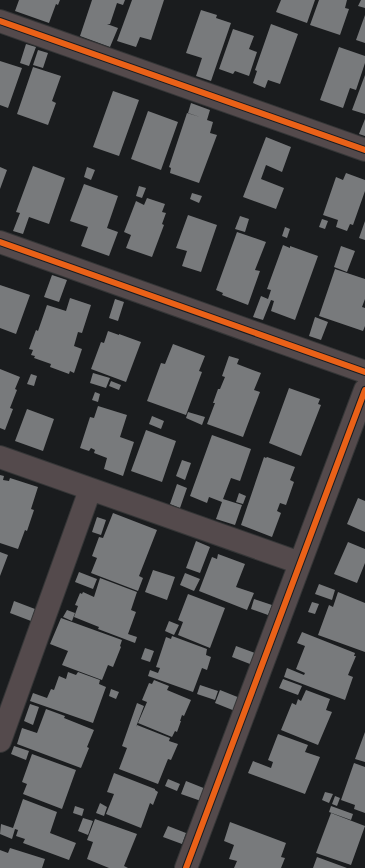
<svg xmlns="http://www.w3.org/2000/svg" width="365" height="868" font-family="'IBM Plex Serif',serif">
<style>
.building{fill:#787a7c}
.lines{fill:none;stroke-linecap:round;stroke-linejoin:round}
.minor-casing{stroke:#353637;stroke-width:24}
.minor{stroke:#544a4c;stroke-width:22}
.cycleway-casing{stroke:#181c20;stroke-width:8}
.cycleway{stroke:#ea6118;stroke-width:6}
</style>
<rect width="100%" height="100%" fill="#1a1c1e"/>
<!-- building -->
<path class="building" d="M19,0H60L58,5L56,4L49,23L15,11Z
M92,0H125L123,5L117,3L110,24H107L118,28L110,47L80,36Z
M132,0H164L151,40L140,37L136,47L117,41Z
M281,0H315L307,23L276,12Z
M319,0H347L345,8L349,9L340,35L310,25Z
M361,0H365V8L358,6Z
M201,10L217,15L216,18L231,23L211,81L196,76L202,58L186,53Z
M365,15V43L356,40Z
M271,24L298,34L280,84L268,80L265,88L253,83L257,71L255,70Z
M233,29L254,36L249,49L257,52L249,76L235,71L233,74L219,69Z
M26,44L36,47L29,66L20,63Z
M339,47L365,56V63L356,90L350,88L343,108L320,100Z
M38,50L48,53L43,68L33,65Z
M0,61L22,68L8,108L0,105Z
M33,67L61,76L52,101L56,103L48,125L17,114Z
M365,75V114L352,110Z
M113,91L139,100L119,156L93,147Z
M191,103L210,110L207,120L213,122L210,133L217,135L199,183L170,173L171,168L169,167L187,113L200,117L188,113Z
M148,111L178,122L161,170L131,159Z
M365,119V136L359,134Z
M266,137L291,147L282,172L266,165L261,179L284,188L276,209L243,197Z
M33,166L65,178L49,224L29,217L23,234L13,231L20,213L16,212Z
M0,167L7,170L0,189Z
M87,167L95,170L91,180L84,177Z
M346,173L365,180V191L353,225L350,224L347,231L336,227L338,220L323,215L336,177L343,180Z
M84,184L118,196L107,228L118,232L109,256L81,246L88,227L70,221Z
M139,186L146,188L142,198L136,196Z
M192,193L202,196L199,203L190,199Z
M147,198L165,204L162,212L166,213L162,224L164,225L152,257L126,248L131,235L124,232L136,201L144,205Z
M188,215L217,225L201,272L182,266L187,251L176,248Z
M240,216L249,219L245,232L235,229Z
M322,219L328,221L325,229L319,227Z
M365,221V240L359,238Z
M285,227L290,229L287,238L282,236Z
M237,232L266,242L255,270L260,271L248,305L222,295L223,293L216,290Z
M283,245L290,248V246L318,256L295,320L271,311L274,301L271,300L263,320L253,317L261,296L268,299L271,290L267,289Z
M341,246L355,251L347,272L334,267Z
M335,269L365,279V299L362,307L365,308V326L363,331L319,316Z
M52,275L67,280L59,302L44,297Z
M0,285L30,295L16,334L0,328Z
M70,298L91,305L82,333L78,332L74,346L82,349L74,373L70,371L69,374L50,367L51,364L34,358L35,356L31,355L33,350L29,349L36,330L38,331L47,305L66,311Z
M115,299L124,302L118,321L109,318Z
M315,317L328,322L321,340L309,336Z
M108,331L119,335V334L141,342L126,382L91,369L101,342L104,343Z
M173,344L205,356L199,371L202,372L186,415L147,401L161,363L165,364Z
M229,356L239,359L237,364L261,373L254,390L260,392L243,437L207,424L215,403H213L218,389H220L225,377L222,376Z
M0,369L20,377L15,389L17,390L10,408L13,409L5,430L0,428Z
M93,373L110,378L106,388L90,383Z
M31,374L37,376L34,386L27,384Z
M111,381L121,385L119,390L109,386Z
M289,388L320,399L318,404L321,405L301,456L269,443Z
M95,392L100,394L98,402L92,400Z
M98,406L127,415L120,437L134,442L123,476L104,469L107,458L94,453L95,450L91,448L89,451L80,448L90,417L94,418Z
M27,409L54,419L43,451L15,441Z
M188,412L205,417L202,425L186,418Z
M152,416L164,421L161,429L149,424Z
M146,430L176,441L162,482L131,471Z
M212,435L251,449L240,481L231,478L223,499L242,505L235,525L216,519L222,502L209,497L207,503L190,496Z
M264,457L266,458L267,457L295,467L290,480L294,482L286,505L280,503L277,511L281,513L272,537L241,525Z
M182,460L191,463L185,480L176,476Z
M0,475L4,476L3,480L9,481L10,478L38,487L31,509L34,510L27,531L25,530L18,549L0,543Z
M177,484L187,488L180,508L170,504Z
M239,493L246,496L243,504L236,502Z
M358,498L365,501V532L347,524Z
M113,513L157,530L139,576L143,578L138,591L91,573L97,558L92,556L99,537L103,538Z
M97,517L106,520L101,535L92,532Z
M196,541L210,547L200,573L186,568Z
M348,542L365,549V563L357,583L334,574Z
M0,552L8,555L0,576Z
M218,554L245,564L236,587L254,593L247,610L199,591L212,557L217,559Z
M153,570L175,577L167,600L145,592Z
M79,572L97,579L93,589L75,582Z
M185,573L200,579L194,591L180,585Z
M100,578L137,592L131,610L136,612L128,634L137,637L135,643L98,629L99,627L74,617L78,606L75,605L80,593L82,594L83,592L94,597Z
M319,584L335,590L332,600L315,594Z
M338,592L365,603V652L318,635L329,605L333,607Z
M188,594L225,608L210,648L178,635L183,622L178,620Z
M254,599L272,605L268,615L251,609Z
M14,601L35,609L31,621L10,613Z
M312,602L319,604L315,614L308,612Z
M67,610L75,613L72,621L63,617Z
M61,618L122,640L120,646L121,647L113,667L108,665L102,680L62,665L68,651L50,644Z
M169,621L179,625L174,635L165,631Z
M302,632L355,653L354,656H356L348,675L353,677L345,700L284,677L287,668L304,675L305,673L296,669L305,646L297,643Z
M172,636L207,649L206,655L211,657L207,670L202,668L193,692L148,676L150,670L158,673L160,668L156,667L166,637L171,639Z
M236,646L255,653L250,664L232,657Z
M145,648L154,651L150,662L141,659Z
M68,672L76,675L78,672L100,680L99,684L106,687L93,723L30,701L33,693L47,698L51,689L54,690L59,676L66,679Z
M283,679L302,686L298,695L279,688Z
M154,680L169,686L167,690L191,700L184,716L182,715L180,721H181L177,732L175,731L172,737L138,723L147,702L142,700L149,683L152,684Z
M200,685L218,691L215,700L197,694Z
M111,689L119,692L116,699L109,696Z
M220,690L240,698L235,711L215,703Z
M306,690L330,699L326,710L332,712L318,745L281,730L292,703L296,705L298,699L301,701Z
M137,703L144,706L136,727L137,725L170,738L169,741L178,744L171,760L168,759L158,784L119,769L127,748L122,746Z
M30,704L39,707L33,725L24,721Z
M46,709L65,716L64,718L94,730L87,747L89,748L81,768L17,744L22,728L37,733Z
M365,732V762L355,759Z
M278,734L308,745L305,752L320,757L305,794L248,773L253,761L271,768L273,762L268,760Z
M14,746L29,751L26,760L11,754Z
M32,754L76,770L62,809L23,794L27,784L22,782Z
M354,763L365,767V813L354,809L355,805L341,800Z
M114,773L155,789V790L158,792L153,805L150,803L141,828L106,814L114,794L107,792Z
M168,779L180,784L177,791L165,786Z
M186,781L206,789L201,801L181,794Z
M325,792L333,794L329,803L322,800Z
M335,796L340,798L337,806L332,804Z
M23,799L57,812L50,833L76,843L69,860L23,843L25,839L16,836L18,830L15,829L12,839L0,834L1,824L13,828Z
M100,803L107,807L104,816L96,813Z
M75,806L84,809L82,816L73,813Z
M331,806L353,814L351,820L329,812Z
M331,813L365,826L351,865L316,853Z
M83,818L93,821L88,835L78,831Z
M95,819L137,834L124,866L128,868H109L87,859L93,842L87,840Z
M230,822L286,843L281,857L285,858L281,868H234L237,861L229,859L234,845L224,841Z
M168,826L186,833L182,844L163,837Z
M10,848L45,859L42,868H0V850L8,853Z
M317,857L347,868H313Z"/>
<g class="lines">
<!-- minor casing -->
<g class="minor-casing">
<path id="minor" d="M0,21L365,150
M0,242L365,372
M0,457L300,563
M0,741L90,490
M186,868L365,390"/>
</g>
<!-- minor -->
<use href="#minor" class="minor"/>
<!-- cycleway casing -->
<g class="cycleway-casing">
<path id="cycleway" d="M0,21L365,150
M0,242L365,372
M186,868L365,390"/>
</g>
<!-- cycleway -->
<use href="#cycleway" class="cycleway"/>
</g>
</svg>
